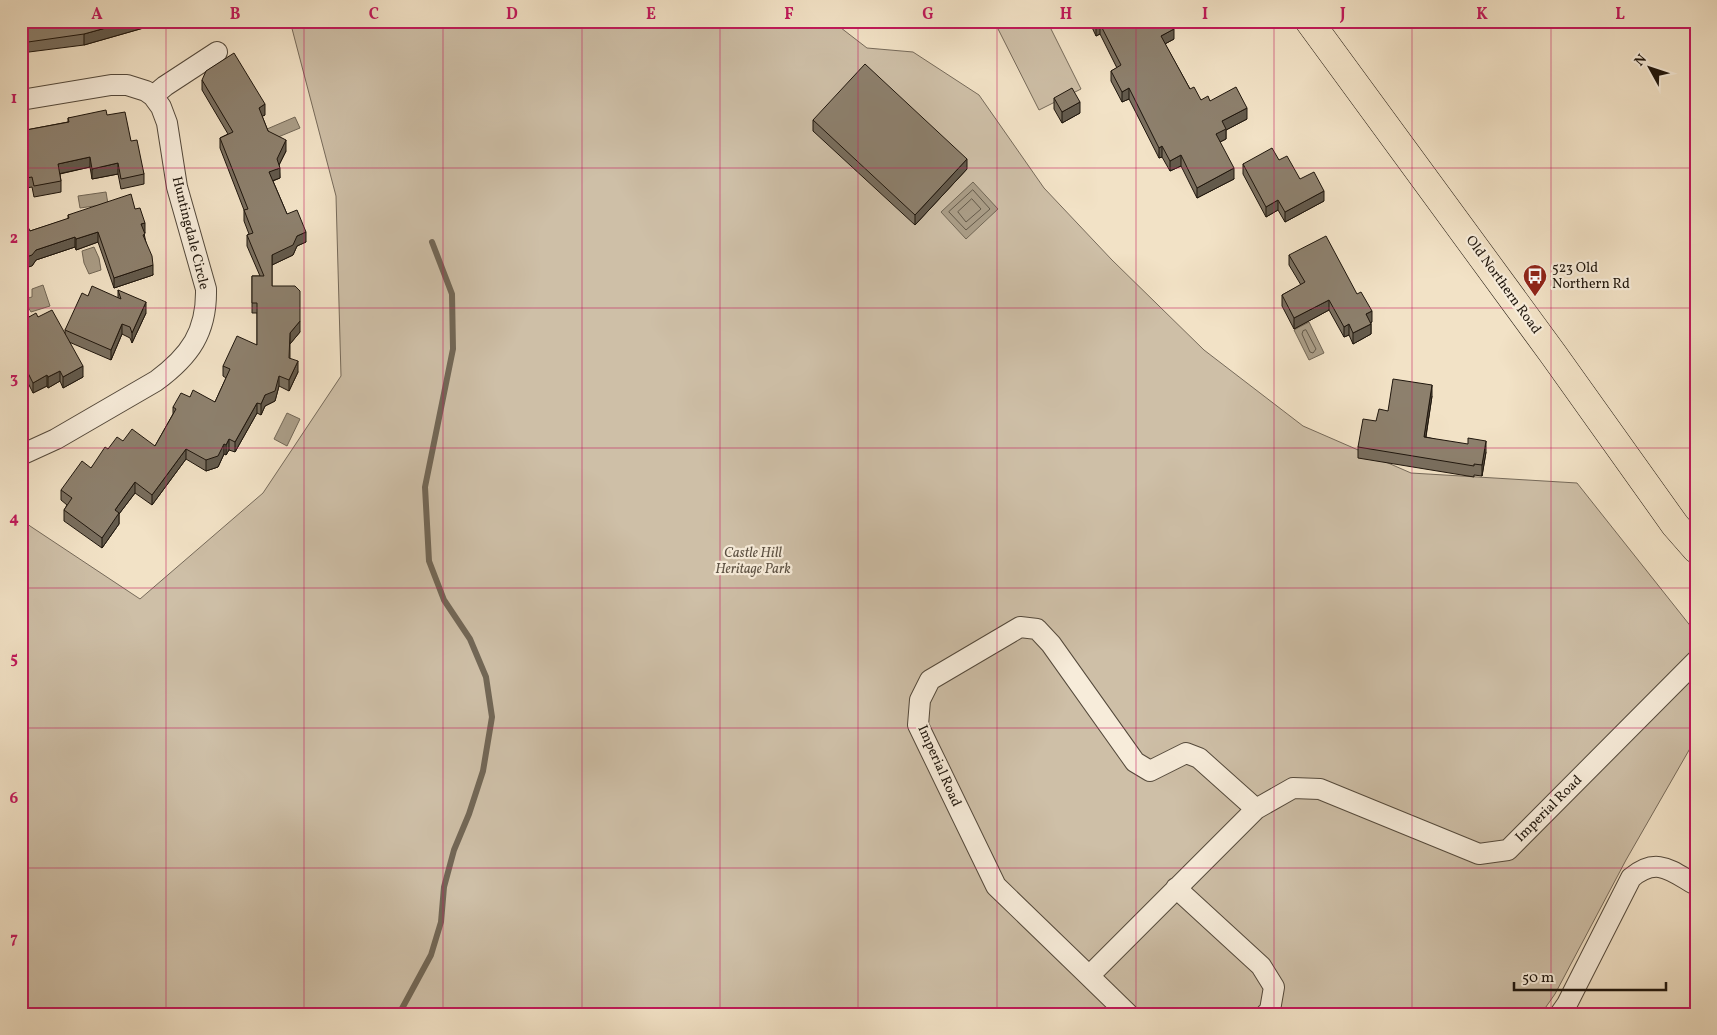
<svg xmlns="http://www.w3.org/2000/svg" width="1717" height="1035" font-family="Vollkorn,serif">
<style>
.green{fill:#cebfa7;stroke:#766a5a}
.water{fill:#aa9d87;stroke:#726756}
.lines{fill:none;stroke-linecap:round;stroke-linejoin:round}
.shore{stroke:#645a4a;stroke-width:1}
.stream{stroke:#726756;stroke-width:6}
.street-casing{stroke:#54493b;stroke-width:22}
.primary-casing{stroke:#1f160d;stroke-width:29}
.street{stroke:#f7ecda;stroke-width:20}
.primary{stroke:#f2e2c6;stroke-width:28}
.wall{fill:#796e5e;stroke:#1f160d}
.shaded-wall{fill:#635a4c;stroke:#1f160d}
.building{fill:#8d806d;stroke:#1f160d}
.grid{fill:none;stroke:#c2185b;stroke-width:1;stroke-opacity:0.55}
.labels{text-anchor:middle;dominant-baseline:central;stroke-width:4.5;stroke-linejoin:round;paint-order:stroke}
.street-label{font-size:14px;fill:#1f160d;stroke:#f7ecda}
.poi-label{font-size:14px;fill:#1f160d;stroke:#f7ecda;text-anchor:start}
.park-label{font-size:14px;font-style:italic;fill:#5c5143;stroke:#f7ecda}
.neatline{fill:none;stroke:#c2185b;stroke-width:2}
.grid-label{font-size:16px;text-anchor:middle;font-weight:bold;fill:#c2185b}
</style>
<rect width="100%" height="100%" fill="#f2e2c6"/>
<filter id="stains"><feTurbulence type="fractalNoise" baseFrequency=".004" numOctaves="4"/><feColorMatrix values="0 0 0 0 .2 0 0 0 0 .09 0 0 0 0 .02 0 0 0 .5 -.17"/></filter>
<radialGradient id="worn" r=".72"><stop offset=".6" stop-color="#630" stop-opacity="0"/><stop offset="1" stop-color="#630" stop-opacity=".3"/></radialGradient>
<!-- green -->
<path class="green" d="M290,21H832L867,48L913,52L979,95L1044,188L1112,260L1204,350L1303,426L1411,473L1577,483L1696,633V738L1626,860L1555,994L1541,1014H21V518L30,526L140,599L263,493L341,376L336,196Z
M994,21H1047L1081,89L1039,110Z"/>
<!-- water -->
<path class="water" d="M295,117L300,128L271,140L267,129Z
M973,182L998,209L966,239L941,212Z
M106,192L108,204L80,208L78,196Z
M94,247L99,258L101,270L89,274L84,263L82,251Z
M43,285L50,306L31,312L25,302L28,298L32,297V289Z
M1309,322L1324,353L1309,360L1294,330Z
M287,413L300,419L287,446L274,439Z"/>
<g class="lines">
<!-- shore -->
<path class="shore" d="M973,190L990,209L966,230L949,212Z
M972,199L981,209L966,222L958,212Z
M1306,330L1316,349L1313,353L1310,352L1302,334L1303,331Z"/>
<!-- stream -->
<path class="stream" d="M399,1014L431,955L441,922L444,887L454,850L469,814L483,771L492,717L486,677L470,639L444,600L429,561L425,487L453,349L452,294L432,242"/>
<!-- street casing -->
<g class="street-casing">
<path id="street" d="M153,96L165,86L217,52
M21,100L111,85H127L146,91L153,96L161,107L167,123L177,187L206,289C207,332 190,356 156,381L56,439L21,455
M1256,809L1199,758L1186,753L1150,771L1135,762L1051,644L1037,629L1020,627L930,680L920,700L918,725L996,886L1089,976L1256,809L1293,788L1320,789L1479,854L1508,850L1696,661
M1176,888L1261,966L1274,987L1270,1010L1266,1014
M1089,976L1128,1014
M1560,1014L1567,1004L1631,878C1657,856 1671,871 1696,885"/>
</g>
<!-- primary casing -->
<g class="primary-casing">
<path id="primary" d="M1309,21L1553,354L1675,525L1696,549"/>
</g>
<!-- street -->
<use href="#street" class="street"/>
<!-- primary -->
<use href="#primary" class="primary"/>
</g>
<!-- wall -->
<path class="wall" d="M21,21H160L147,25V27L84,45L21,53Z
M1089,21H1147L1148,23L1174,39L1165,44L1190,89L1201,100L1210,101L1247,119L1226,130V139L1220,142L1234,179L1197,198L1181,166L1170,171L1162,157L1159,158L1129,99L1122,102L1111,81V71L1117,68L1100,34L1096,36Z
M202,80L265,115L262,116L268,131L286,151L279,165L280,178L273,181L287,214L306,242L297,246L293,255L272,265V286L300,332L290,344V358L298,372L289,391L279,386L275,401L265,406L261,415L257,413L235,452L229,450L226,455L224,454L218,467L206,471L186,459L152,505L135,493L119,514V524L102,548L64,521V510L67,505L61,500V490L91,468L108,449L123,441L155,446L173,414V407L190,397L215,402L226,378L223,376V366L257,345V313H252V276H260L247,246V235L249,234L244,221V210L220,148V138L228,134L202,90Z
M1054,98L1080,113L1062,123L1054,109Z
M107,115L131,141L144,174V184L121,189L118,174L92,179L90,167L60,174L61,181V192L34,197L32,187L21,189V126L26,130L68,122V118Z
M813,120L967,169L915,225L813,131Z
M1279,160L1324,201L1285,222L1278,210L1266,217L1243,174V164Z
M135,209L145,233H144L145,238L153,275L114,288L98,242L76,250L75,247L36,260L32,266L30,231L68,219V215Z
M1289,255L1372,322H1371V334L1353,344L1349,335L1344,337L1329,310L1294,329L1282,306V295L1301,285L1289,265Z
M118,290L146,313L132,343L130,338L122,334L111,360L69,342L83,377L63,388L60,381L48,388L47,386L33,393L28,383L21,386L29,317H38L65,334V330L88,296L118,298Z
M1432,396L1426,437L1486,452L1482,476L1474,475V477L1358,458V447L1376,421L1388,411Z"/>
<!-- shaded-wall -->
<path class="shaded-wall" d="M131,21H160L147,25V27L84,45V34Z
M1100,24V34L1096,36V26Z
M1174,29V39L1161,46V36Z
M1129,88V99L1122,102V92Z
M1080,102V113L1062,123V112Z
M265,104V115L259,118V108Z
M1247,108V119L1226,130V139L1216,144V134L1222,121Z
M286,140V151L277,169L280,168V178L269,182V172Z
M1162,146V157L1159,158V148Z
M1181,155V166L1170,171V161Z
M90,157V167L58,174V164Z
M967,159V169L915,225V215Z
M118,163V174L92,179V169Z
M1234,168V179L1197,198V188Z
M1324,191V201L1285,222V212Z
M1278,200V210L1266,217V207Z
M145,223V233L141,235V224Z
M98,232V242L76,250V239Z
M306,232V242L297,246L293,255L272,265V255L297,236Z
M75,237V247L36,260L32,266L21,269V259L36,250Z
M153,265V275L114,288V278Z
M1329,300V310L1294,329V318Z
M146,302V313L132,343V333Z
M1372,311V322L1366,325V314Z
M300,321V332L290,344V333Z
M122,324V334L111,360V350Z
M1349,324V335L1344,337V327Z
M1371,324V334L1353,344V333Z
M298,361V372L289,391V380Z
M83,366V377L63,388V377Z
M60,371V381L48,388V377Z
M28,373V383L21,386V376Z
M47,375V386L33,393V383Z
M279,376V386L275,401L265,406L261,415V404L265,395Z
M1432,385V396L1424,448V437Z
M257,403V413L235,452V442Z
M229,439V450L226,455V445Z
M1486,441V452L1482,476V465Z
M224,444V454L218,467L206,471V460Z
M186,449V459L152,505V495Z
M135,482V493L119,514V524L102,548V538L115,510Z"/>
<!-- building -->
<path class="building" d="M21,21H131L84,34L21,43Z
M1094,21H1147L1148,23L1151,21H1171L1174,29L1161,36L1190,89L1194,87L1201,100L1208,96L1210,101L1236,87L1247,108L1222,121L1226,129L1216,134L1234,168L1197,188L1181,155L1170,161L1162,146L1159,148L1129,88L1122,92L1111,71L1121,65L1100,24L1096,26Z
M234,53L265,104L259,108L268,131L286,140L277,159L280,168L269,172L287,214L297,210L306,232L297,236L293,245L272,255V286H295L300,291V321L290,333L289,358L298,361L289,380L279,376L275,391L265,395L261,404L257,403L235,442L229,439L226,445L224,444L218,456L206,460L186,449L152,495L135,482L115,510L119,513L102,538L64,510L72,498L61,490L82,461L91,468L105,447L108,449L117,437L123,441L132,429L155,446L176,409L173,407L181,393L190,397L193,390L215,402L230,369L223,366L237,336L257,345V303H252V276H264L247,235L253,233L244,210L248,209L220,138L233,132L202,80L206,71Z
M865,64L967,159L915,215L813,120Z
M1072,88L1080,102L1062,112L1054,98Z
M106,110L107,115L125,112L131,141L137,140L144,174L121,179L118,163L92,169L90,157L58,164L61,181L34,186L32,177L21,179V126L24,125L26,130L69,122L68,118Z
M1272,148L1279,160L1287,156L1300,179L1314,172L1324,191L1285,212L1278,200L1266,207L1243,164Z
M131,194L135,209L140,208L145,223L141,224L145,234L143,235L152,256L153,265L114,278L98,232L76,239L75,237L36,250L32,255L21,259V229L28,227L30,231L69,218L68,215Z
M1326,236L1357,294L1361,292L1372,311L1366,314L1371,324L1353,333L1349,324L1344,327L1329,300L1294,318L1282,295L1305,282L1289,255Z
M92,286L121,299L118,290L146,302L132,333L130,327L122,324L111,350L65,330L82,293L88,296Z
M21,293L29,317L36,313L38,317L52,310L83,366L63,377L60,371L48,377L47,375L33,383L28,373L21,376Z
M1393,379L1432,385L1424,437L1468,444V438L1486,441L1482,465L1474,464V466L1358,447L1363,419L1376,421L1379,409L1388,411Z"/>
<!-- grid -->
<path class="grid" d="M166,21V1014M304,21V1014M443,21V1014M582,21V1014M720,21V1014M858,21V1014M997,21V1014M1136,21V1014M1274,21V1014M1412,21V1014M1551,21V1014M21,168H1696M21,308H1696M21,448H1696M21,588H1696M21,728H1696M21,868H1696"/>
<!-- icons -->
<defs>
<g id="bus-pin" transform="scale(1.25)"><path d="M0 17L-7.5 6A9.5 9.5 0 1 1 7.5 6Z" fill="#8f2418" stroke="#f7ecda"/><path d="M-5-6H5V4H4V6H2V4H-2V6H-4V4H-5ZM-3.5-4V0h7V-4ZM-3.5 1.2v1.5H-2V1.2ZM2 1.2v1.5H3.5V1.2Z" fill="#fff"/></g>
</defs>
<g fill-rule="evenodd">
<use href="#bus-pin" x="1535" y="276"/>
</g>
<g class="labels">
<!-- street labels -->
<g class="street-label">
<text transform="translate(190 233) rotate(76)">Huntingdale Circle</text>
<text transform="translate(1503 285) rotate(54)">Old Northern Road</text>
<text transform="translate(939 766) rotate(66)">Imperial Road</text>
<text transform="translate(1549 809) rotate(-45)">Imperial Road</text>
</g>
<!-- poi labels -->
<g class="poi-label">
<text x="1552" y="268">523 Old<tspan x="1552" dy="16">Northern Rd</tspan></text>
</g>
<!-- park labels -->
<g class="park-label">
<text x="753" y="553">Castle Hill<tspan x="753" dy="16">Heritage Park</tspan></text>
</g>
</g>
<!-- margin -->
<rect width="1717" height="1035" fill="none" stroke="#f2e2c6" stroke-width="55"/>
<!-- north arrow -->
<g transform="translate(1650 68) rotate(310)" stroke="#f7ecda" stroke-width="4" paint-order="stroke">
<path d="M0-4L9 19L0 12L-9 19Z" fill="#1f160d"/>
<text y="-8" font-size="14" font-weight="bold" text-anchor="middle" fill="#1f160d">N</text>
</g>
<!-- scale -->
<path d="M1514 982v8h152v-8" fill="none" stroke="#1f160d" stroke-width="2.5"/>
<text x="1522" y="982" font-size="15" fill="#1f160d" stroke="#f7ecda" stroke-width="4" paint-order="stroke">50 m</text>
<rect x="28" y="28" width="1662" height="980" class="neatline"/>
<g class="grid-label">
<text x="97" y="19">A</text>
<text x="235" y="19">B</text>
<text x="374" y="19">C</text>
<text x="512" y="19">D</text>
<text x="651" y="19">E</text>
<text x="789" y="19">F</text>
<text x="928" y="19">G</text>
<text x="1066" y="19">H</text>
<text x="1205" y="19">I</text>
<text x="1343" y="19">J</text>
<text x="1482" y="19">K</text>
<text x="1620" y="19">L</text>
<text x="14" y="103">1</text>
<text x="14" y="243">2</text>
<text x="14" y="383">3</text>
<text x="14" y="523">4</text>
<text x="14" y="663">5</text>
<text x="14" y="803">6</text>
<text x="14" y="943">7</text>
</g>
<rect width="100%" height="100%" filter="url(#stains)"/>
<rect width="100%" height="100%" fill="url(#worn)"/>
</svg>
